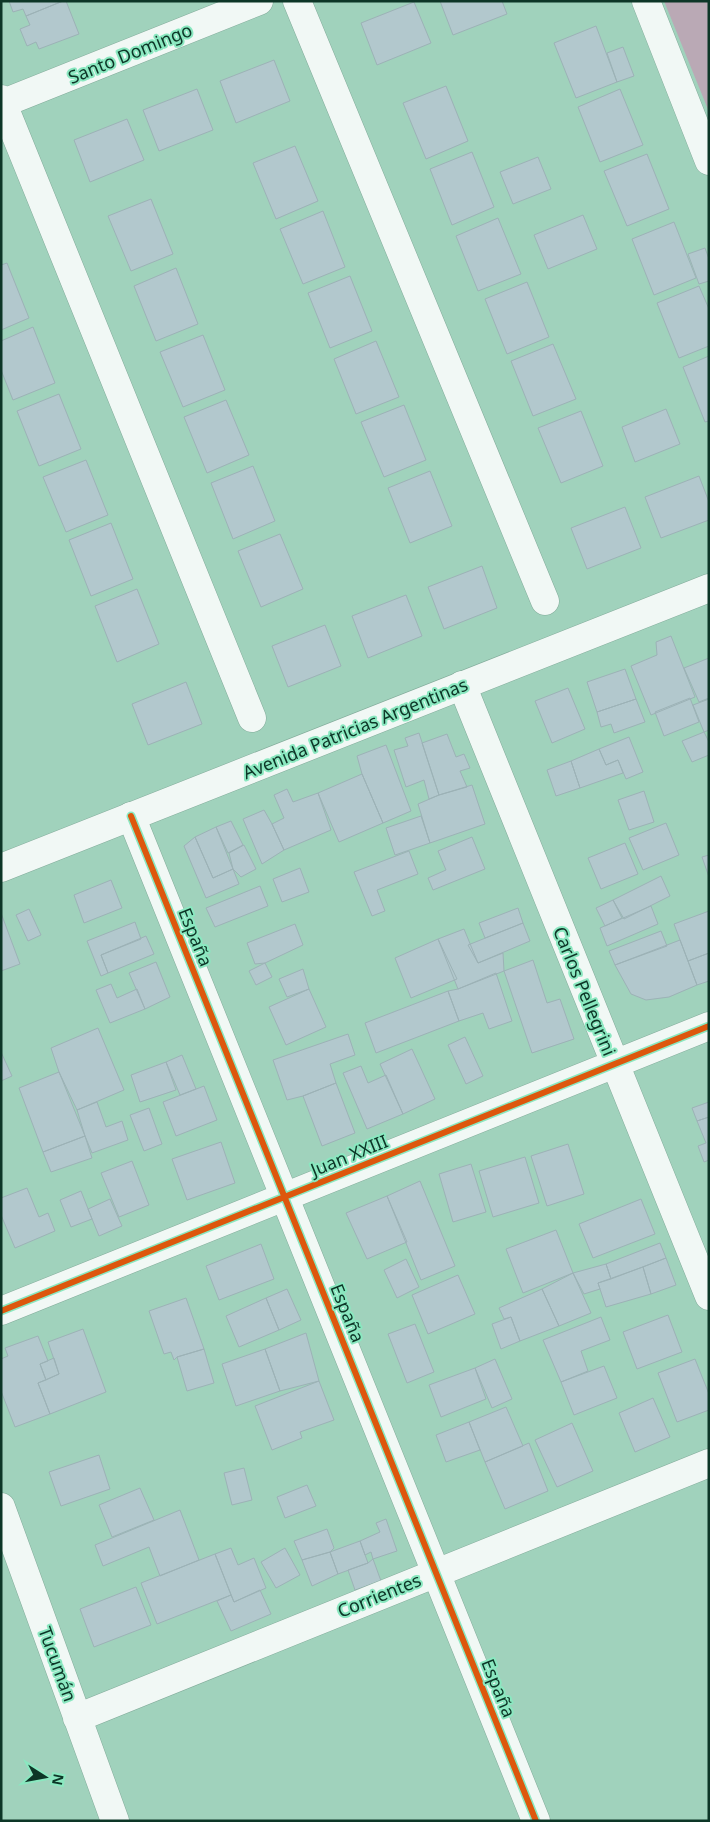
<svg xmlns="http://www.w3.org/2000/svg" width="710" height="1822" font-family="'Noto Sans',sans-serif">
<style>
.green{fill:#baa9b5}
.building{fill:#b2c8cd;stroke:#9cb2b6}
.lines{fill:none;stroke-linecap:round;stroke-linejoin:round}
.minor-casing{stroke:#82ab9a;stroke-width:29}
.tertiary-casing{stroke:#82ab9a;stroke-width:29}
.minor{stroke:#f1f8f5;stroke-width:28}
.tertiary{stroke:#f1f8f5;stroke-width:28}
.cycleway-casing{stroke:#8ae8c0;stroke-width:9}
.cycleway{stroke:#dd570d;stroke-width:6}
.labels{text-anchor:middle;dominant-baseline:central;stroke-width:4;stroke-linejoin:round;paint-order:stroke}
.street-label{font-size:18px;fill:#0d3627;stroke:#8ae8c0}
</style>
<rect width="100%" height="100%" fill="#a0d2bc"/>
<!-- green -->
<path class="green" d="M664,1H709V112Z"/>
<!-- building -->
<path class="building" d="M9,1H63L26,16L23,9L13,12Z
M63,1H66L79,34L39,49L36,42L27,46L20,29L30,25L26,16Z
M440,1H502L507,14L453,35Z
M414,2L431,43L377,65L361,23Z
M596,26L617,82L576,98L554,43Z
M623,47L634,76L617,82L607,53Z
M274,60L290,101L236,123L220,81Z
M446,86L468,141L426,159L403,103Z
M197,89L213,130L159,151L143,110Z
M620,89L643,145L600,162L578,107Z
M127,119L144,160L90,182L74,140Z
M295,146L318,201L276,219L253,163Z
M472,152L494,207L452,225L430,169Z
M647,154L669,209L627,226L604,171Z
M538,157L551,189L513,204L500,172Z
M151,199L173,254L131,271L108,216Z
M323,211L345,267L303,284L280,229Z
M583,215L597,249L548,269L534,235Z
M498,218L521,274L478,291L456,236Z
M674,222L696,278L654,295L632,239Z
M705,248L709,259V281L699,284L688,254Z
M7,263L29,318L1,330V265Z
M176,268L198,324L156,341L134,286Z
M350,276L372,331L330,348L308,293Z
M527,282L549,337L507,354L485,299Z
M699,286L709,309V346L679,358L657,303Z
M33,327L55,383L13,400L1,370V341Z
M203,335L225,390L183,407L160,352Z
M376,341L399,397L356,414L334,359Z
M553,344L576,399L533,416L511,361Z
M709,356V421L705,422L683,367Z
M59,394L81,449L39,466L17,411Z
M226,400L249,455L207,473L184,417Z
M404,405L426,460L384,477L361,422Z
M666,409L680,444L635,462L622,427Z
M581,411L603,466L561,483L538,428Z
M86,460L108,515L66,532L43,477Z
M253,466L275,521L233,539L211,483Z
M430,471L452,526L410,543L388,488Z
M699,476L709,502V520L661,538L645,497Z
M625,507L641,548L587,569L571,528Z
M111,523L133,579L91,596L69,540Z
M280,534L303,589L261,607L238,551Z
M482,566L497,608L444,629L428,587Z
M137,589L159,644L117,662L95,606Z
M406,595L422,636L368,658L352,616Z
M325,625L341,666L288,687L272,646Z
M671,636L695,697L651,715L631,666L657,655L656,642Z
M709,658V698L699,702L684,668Z
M625,669L636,699L597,712L587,682Z
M186,682L202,724L148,745L132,704Z
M568,688L585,729L552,743L535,701Z
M690,698L699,722L664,736L655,712Z
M636,699L645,722L614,733L611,724L601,727L597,712Z
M709,699V730L704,732L693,705Z
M704,732L709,742V755L692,762L682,741Z
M419,733L439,795L429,799L424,780L406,787L394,750L408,746L405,738Z
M447,734L456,757L464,754L470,768L460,771L467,787L439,795L422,743Z
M629,737L643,772L626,779L618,760L606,765L599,749Z
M386,745L411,811L383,823L362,774L357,756Z
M599,749L606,765L618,760L623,773L580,788L571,761Z
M571,761L580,788L556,796L547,770Z
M362,774L383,823L339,842L318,793Z
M472,785L485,824L430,843L418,804L439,795Z
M287,789L293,802L318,793L331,830L284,850L272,824L284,818L274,795Z
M644,791L654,822L629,830L618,800Z
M264,810L272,824L284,850L262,864L243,819Z
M421,816L430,843L395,855L386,828Z
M231,821L243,845L228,853L216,827Z
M666,823L679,855L643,870L629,838Z
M216,827L233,869L213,878L195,837Z
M195,837L213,878L233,869L239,884L206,898L184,846Z
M472,837L485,869L433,890L428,878L446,870L438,851Z
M625,843L638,874L601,889L588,858Z
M244,845L256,869L241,877L233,869L229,853Z
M409,851L418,874L377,890L385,911L372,916L354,872Z
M709,855V877L702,857Z
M300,868L309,892L282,902L273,879Z
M661,876L670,896L624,919L613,900Z
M111,880L122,908L84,923L74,895Z
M260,886L268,906L215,927L206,908Z
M613,900L622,918L605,926L596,908Z
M651,906L658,924L607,946L600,928Z
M518,908L523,923L485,938L479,923Z
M29,909L41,935L28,941L16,915Z
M709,911V953L688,961L674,924Z
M1,913L20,964L1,971Z
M135,922L141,939L101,955L108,973L101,976L87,941Z
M523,923L530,941L478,963L468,945Z
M295,924L303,945L265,963L255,964L247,943Z
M464,929L478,963L503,953L504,971L458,989L438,939Z
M661,931L667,946L615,965L609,951Z
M146,936L154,954L108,973L101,955Z
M438,939L457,979L411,998L395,958Z
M680,940L697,985L669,997L646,1000L631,994L615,965Z
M709,953V981L697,985L688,961Z
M533,960L547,1003L560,999L574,1039L532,1053L504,971Z
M156,962L170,997L145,1009L129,973Z
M265,963L272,977L256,985L249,971Z
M303,969L309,989L287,997L279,979Z
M496,973L512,1021L489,1029L483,1013L459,1021L448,991L458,989Z
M111,984L117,998L137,989L145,1009L110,1023L96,990Z
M309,989L326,1027L286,1045L269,1007Z
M448,991L459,1021L376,1053L365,1023Z
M98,1028L124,1090L77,1110L59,1072L51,1048Z
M348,1034L355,1055L330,1064L336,1083L303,1096L287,1100L273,1060Z
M465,1037L483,1076L466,1084L448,1045Z
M412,1049L435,1099L403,1114L380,1064Z
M1,1052L12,1076L1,1081Z
M182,1055L196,1089L180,1095L166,1062Z
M166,1062L176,1090L140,1102L131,1075Z
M361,1066L368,1083L386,1075L403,1114L367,1129L343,1073Z
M59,1072L85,1136L43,1152L19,1088Z
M336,1083L355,1133L322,1146L303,1096Z
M204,1086L217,1120L176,1136L163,1102Z
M97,1102L106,1127L122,1121L128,1140L92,1153L85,1136L77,1110Z
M709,1102V1117L697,1121L692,1108Z
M149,1108L162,1144L144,1151L130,1115Z
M709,1117V1160L704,1162L698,1146L706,1143L697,1121Z
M85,1136L92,1158L51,1172L43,1152Z
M221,1142L235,1183L187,1200L172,1159Z
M568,1144L584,1194L547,1206L531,1156Z
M525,1157L539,1203L493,1217L479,1171Z
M132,1161L149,1205L119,1217L101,1173Z
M471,1164L486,1212L453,1222L439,1174Z
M420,1181L455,1266L421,1280L387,1196Z
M27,1188L39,1217L48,1213L55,1231L15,1248L1,1215V1198Z
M81,1191L92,1219L71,1227L60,1200Z
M387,1196L407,1242L367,1259L346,1213Z
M110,1199L122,1226L99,1236L88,1209Z
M641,1199L655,1234L593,1258L579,1224Z
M556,1230L573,1273L523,1293L506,1249Z
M660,1243L666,1258L611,1279L606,1264Z
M261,1244L274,1279L219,1300L206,1266Z
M666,1258L676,1285L651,1294L643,1267Z
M406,1259L419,1287L397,1298L384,1270Z
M606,1264L611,1279L598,1283L600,1289L584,1294L573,1273Z
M643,1267L651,1294L606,1307L598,1283Z
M573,1273L591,1313L559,1326L542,1289Z
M458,1275L475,1314L428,1334L412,1295Z
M287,1289L301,1320L279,1330L266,1298Z
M542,1289L559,1326L520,1341L511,1317L504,1319L499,1308Z
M186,1298L204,1349L177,1357L174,1360L171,1352L164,1354L149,1311Z
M266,1298L279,1330L239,1347L226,1316Z
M668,1315L682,1352L637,1369L623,1332Z
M511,1317L520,1341L501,1349L492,1324Z
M601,1317L610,1340L581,1351L588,1371L561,1382L543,1340Z
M415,1324L434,1372L407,1383L388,1334Z
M83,1329L106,1392L50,1414L38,1383L59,1374L48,1342Z
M306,1333L319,1381L280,1391L265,1349Z
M38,1336L48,1361L40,1364L46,1380L38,1383L50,1414L15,1427L1,1391V1359L8,1356L5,1348Z
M204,1349L214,1383L187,1391L177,1357Z
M265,1349L280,1391L236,1406L222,1364Z
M54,1358L59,1374L46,1380L40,1364Z
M495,1359L512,1399L492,1408L475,1368Z
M695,1359L709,1394V1410L677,1422L658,1373Z
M604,1366L617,1398L574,1415L561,1382Z
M475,1368L486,1399L441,1417L429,1385Z
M319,1381L334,1420L300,1432L302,1438L272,1450L255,1406Z
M653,1398L670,1437L635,1452L619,1413Z
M506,1407L523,1446L485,1462L469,1422Z
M469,1422L480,1450L446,1462L436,1435Z
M572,1423L593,1471L557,1487L535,1440Z
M529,1443L548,1491L505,1509L485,1462Z
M99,1455L110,1489L61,1506L49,1472Z
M244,1468L252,1500L232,1505L224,1473Z
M307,1485L316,1506L285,1518L277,1497Z
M140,1488L154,1520L112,1537L99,1505Z
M180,1510L199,1560L160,1576L149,1547L103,1566L95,1545Z
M386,1519L397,1551L373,1559L371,1552L365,1555L360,1541L380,1532L376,1523Z
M327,1529L334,1548L330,1552L302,1560L294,1541Z
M360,1541L368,1563L338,1574L330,1552Z
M231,1548L238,1565L254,1558L266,1588L234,1602L215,1554Z
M285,1548L300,1575L276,1588L261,1562Z
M330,1552L338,1574L312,1586L302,1560Z
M215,1554L231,1595L157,1624L141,1583Z
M373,1559L381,1581L355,1590L348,1570L368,1563Z
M136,1587L151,1625L94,1647L80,1609Z
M260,1590L271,1614L231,1631L217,1601L231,1595L234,1602Z"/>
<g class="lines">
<!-- minor casing -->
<g class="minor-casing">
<path id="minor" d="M297,1L545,601
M646,1L709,161
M1,99L252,718
M1,104L259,1
M462,685L709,1296
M131,816L536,1821
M1,1311L709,1026
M1,1507L115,1821
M77,1718L709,1463"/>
</g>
<!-- tertiary casing -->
<g class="tertiary-casing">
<path id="tertiary" d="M1,868L709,588"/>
</g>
<!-- minor -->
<use href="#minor" class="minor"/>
<!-- tertiary -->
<use href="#tertiary" class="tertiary"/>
<!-- cycleway casing -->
<g class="cycleway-casing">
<path id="cycleway" d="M131,816L536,1821
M1,1311L709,1026"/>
</g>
<!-- cycleway -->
<use href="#cycleway" class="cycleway"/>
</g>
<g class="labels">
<!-- street labels -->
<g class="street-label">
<text transform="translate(130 53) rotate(-22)">Santo Domingo</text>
<text transform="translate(355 728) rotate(-22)">Avenida Patricias Argentinas</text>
<text transform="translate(196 937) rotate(68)">España</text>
<text transform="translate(585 991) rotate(68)">Carlos Pellegrini</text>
<text transform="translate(349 1155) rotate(-22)">Juan XXIII</text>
<text transform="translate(348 1313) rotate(68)">España</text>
<text transform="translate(379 1595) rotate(-22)">Corrientes</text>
<text transform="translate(58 1664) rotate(70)">Tucumán</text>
<text transform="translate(499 1688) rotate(68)">España</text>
</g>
</g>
<!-- border -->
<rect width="710" height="1822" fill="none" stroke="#0d3627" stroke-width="5"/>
<!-- north arrow -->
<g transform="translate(45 1777) rotate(101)" stroke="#8ae8c0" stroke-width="4" paint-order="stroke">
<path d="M0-4L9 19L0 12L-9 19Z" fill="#0d3627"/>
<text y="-8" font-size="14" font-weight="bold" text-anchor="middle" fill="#0d3627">N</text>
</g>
</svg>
